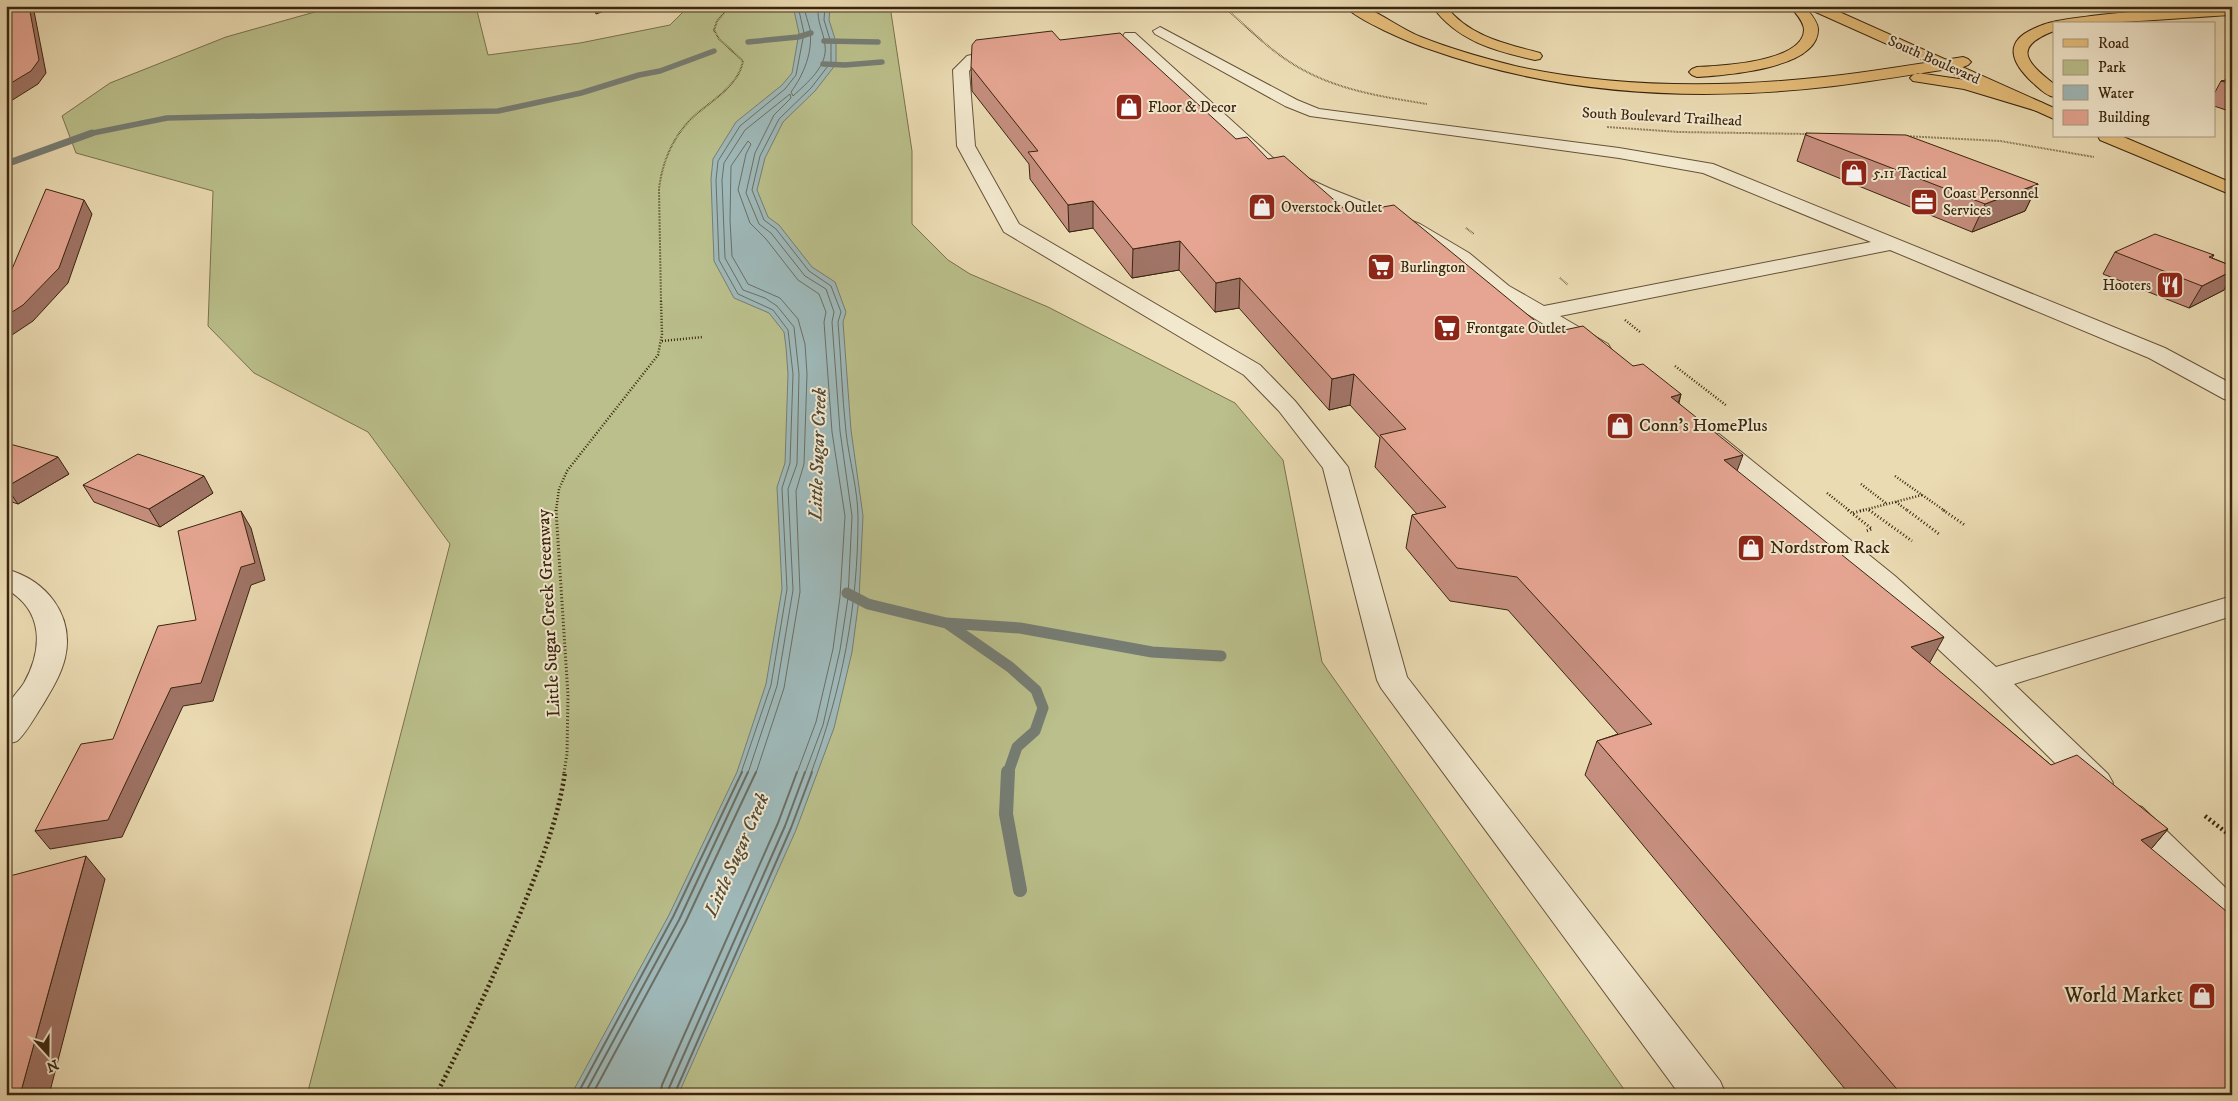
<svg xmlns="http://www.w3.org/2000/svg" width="2238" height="1101" font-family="'IM FELL DW Pica',serif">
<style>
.green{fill:#babf8b;stroke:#7a724c}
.water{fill:#9eb8b8;stroke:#767d74}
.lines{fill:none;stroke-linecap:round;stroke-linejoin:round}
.shore-far1{stroke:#6c6e63;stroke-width:1}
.shore{stroke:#6c6e63;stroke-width:2}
.stream-far3{stroke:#767d74;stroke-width:5.5}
.stream-far2{stroke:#767d74;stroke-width:7}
.stream-far1{stroke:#767d74;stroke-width:11}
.stream{stroke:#767d74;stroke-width:14}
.minor-casing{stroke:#665237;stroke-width:2}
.major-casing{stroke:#39250e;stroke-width:2}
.highway-casing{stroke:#39250e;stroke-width:2}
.path-far3{stroke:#39250e;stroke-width:2;stroke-dasharray:0.5 1;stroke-linecap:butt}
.path-far2{stroke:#39250e;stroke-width:2.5;stroke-dasharray:1 2;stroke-linecap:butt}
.path-far1{stroke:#39250e;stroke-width:3;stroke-dasharray:1 2.5;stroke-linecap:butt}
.path{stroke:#39250e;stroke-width:4.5;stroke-dasharray:2 3;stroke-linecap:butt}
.minor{fill:#f2e8ce;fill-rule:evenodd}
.major{fill:#e6be7a;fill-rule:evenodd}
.highway{fill:#e6be7a;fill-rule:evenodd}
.wall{fill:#c58e7e;stroke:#39250e}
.shaded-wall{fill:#a07466;stroke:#39250e}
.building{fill:#e5a592;stroke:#39250e}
.labels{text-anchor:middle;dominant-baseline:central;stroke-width:4;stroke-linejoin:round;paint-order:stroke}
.far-street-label{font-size:15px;fill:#39250e;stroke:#f2e8ce}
.far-poi-label{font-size:15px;fill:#39250e;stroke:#f2e8ce;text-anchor:start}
.poi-label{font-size:18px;fill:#39250e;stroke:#f2e8ce;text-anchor:start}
.street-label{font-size:18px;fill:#39250e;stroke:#f2e8ce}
.water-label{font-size:19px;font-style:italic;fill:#524a38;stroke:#f2e8ce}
.near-poi-label{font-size:21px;fill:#39250e;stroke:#f2e8ce;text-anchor:end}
</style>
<rect width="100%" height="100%" fill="#ebdbb3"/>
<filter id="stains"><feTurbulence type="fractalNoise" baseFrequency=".004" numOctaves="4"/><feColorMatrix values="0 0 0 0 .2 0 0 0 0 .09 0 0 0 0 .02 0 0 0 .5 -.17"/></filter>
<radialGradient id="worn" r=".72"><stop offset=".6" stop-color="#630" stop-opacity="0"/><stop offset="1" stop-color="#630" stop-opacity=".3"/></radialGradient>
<!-- green -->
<path class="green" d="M336,6H479L476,7L488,55L580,43L670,25L689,6H890L912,151V224L948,260L970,274L1048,307L1235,403L1283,460L1322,662L1628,1095H307L450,544L368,432L254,373L208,326L213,191L76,153L62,116L110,83L226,37Z"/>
<!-- water -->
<path class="water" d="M793,6H830L829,20L836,42V64L815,91L783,122L765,158L757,190L768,217L779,225L812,267L835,282L846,312L843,322L851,430L863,516L859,599L852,652L834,728L796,830L678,1095H571L669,915L737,772L766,684L782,589L777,487L785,463L788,374L786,347L784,332L769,313L734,298L714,261L711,179L713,159L736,122L782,85L792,73L799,33Z"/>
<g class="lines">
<!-- shore-far1 -->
<path class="shore-far1" d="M804,6C805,14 808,21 810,29C813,52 804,74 791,92L793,96C808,82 828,66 825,45C823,29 817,24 818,6
M741,773L771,685L787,589L782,488L790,463L793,374L788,330L773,310L738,294L719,260L716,180L718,161L740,126L785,89L796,75L804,33L798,6
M748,773L777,686L793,590L788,489L797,464L799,374L794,327L777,306L765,298L743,290L725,258L722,180L724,163L745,130L790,94L791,98L774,115L755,153L746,193L759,224L771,233L805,276L826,289L834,312L832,322L840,431L852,516L848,598L840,650L823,725L805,773
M756,773L784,688L800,592L796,491L804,464L807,374L805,344L798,319L780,298L748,284L732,256L730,220L731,166L748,141L751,144L746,154L738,190L750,223L766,239L798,280L819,294L826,312L824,322L832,432L845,516L840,597L833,649L816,722L797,773
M811,773C842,690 858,607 858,518C858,489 849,460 846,432C842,395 841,358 838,322L841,312L831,286L809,271L776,229L764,220L752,190L760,156L779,119L811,88L831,62V43L824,20L825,6"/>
<!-- shore -->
<path class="shore" d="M577,1095L673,917L742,772
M584,1095L679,920L748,772
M592,1095L685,923L756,772
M660,1095L662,1085L778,823L797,772
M668,1095L669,1088L785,826L805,772
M674,1095L791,828L812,772"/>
<!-- stream-far3 -->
<path class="stream-far3" d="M824,41L878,42
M748,42L798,37L811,33
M823,64L845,65L882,62
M88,134L167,118L498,111L581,93L639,75L660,71L714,51"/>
<!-- stream-far2 -->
<path class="stream-far2" d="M6,164L92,133"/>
<!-- stream-far1 -->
<path class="stream-far1" d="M847,593L868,604L946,623L1020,628L1152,652L1221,656
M948,624L1010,667L1036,690L1043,708L1035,731L1017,747L1008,773"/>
<!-- stream -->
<path class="stream" d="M1008,772L1006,814L1020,890"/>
<!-- minor casing -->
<g class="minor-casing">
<path id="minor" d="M1160,27L1297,100L1319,109L1619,148L1713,164L2165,348L2232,384V401L2224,399L2149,358L1890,250L1560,316L1608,344L1611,349L1608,354L1600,356L1592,354L1495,294L1455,261L1406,232L1317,197L1271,175L1123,36L1125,33H1135L1283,167L1331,189L1420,224L1469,253L1509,286L1544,306L1871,242L1703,173L1619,158L1310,116L1285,106L1155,34L1153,31Z
M996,49L1001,50L1003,53L1001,56L977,62L969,71L975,146L1019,224L1260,365L1295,401L1344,462L1348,467L1407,677L1720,1081L1726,1095H1680L1381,688L1377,680L1323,468L1279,411L1244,375L1004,232L957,146L953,70L967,56Z
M1710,432L1719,434L1895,576L1996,667L2232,596V616L2014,684L2108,774L2113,783L2108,792L2096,796L2084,792L1980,688L1875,590L1701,444L1698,439L1701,434Z
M6,569C46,580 75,615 65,658C61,675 51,691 42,706C36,715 25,735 17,741C15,742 9,743 6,744C6,734 3,719 6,709C9,700 19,691 24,683C43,649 44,610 6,589Z
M2130,803L2142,807L2232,894V934L2219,929L2118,827L2113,817L2118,807Z"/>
</g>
<!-- major casing -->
<g class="major-casing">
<path id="major" d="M1807,6H1826L2054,108V119L1809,9Z
M2098,136H2121L2232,183V195L2100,140Z"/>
</g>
<!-- highway casing -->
<g class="highway-casing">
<path id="highway" d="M1345,6C1351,6 1359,5 1364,7C1384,15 1401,29 1421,37C1451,49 1483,58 1515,66C1616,88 1722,88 1824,77C1871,72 1917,64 1963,57L1968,59L1971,62L1968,65L1963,67C1917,73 1871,82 1825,87C1692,102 1555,94 1429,49C1411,43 1356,20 1345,6Z
M1432,6H1446C1468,36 1506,44 1540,53L1542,56L1540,59L1535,60C1495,51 1457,41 1432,6Z
M1790,6H1804C1809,12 1818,21 1818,29C1819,69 1725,75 1697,77L1692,75L1689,72L1692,69L1697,67C1721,66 1803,62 1804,30C1804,21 1795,13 1790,6Z
M2232,7V15C2173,18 2113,24 2054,24V31C2012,47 2026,62 2054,84V97C2045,95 2039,88 2032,82C2013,64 2002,43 2033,29C2051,20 2070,19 2091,16C2138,10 2185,9 2232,7Z
M1918,73L1966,80L2043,103L2045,106L2043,109L2037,111L1964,89L1913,81L1910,78L1913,75Z"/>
</g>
<!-- path-far3 -->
<path class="path-far3" d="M1223,6C1247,27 1270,51 1298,67C1337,90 1383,97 1427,104
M1607,127L1679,132L1808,134
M1904,136L2000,141L2094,157
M1466,228L1474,234
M1560,278L1568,285
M661,302L659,189C662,163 672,139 690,120C708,102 738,88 743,61L719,39L714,30L717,21L730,6"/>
<!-- path-far2 -->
<path class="path-far2" d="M1625,320L1640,332
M662,341L703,337
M1675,366L1727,406
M1895,476L1945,511
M1861,484L1887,504
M1827,493L1850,511
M1896,502L1908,511
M1869,510L1871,511
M556,511L559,489L567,471L658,355L662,334L661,301
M1860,511L1922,495"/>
<!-- path-far1 -->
<path class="path-far1" d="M556,510L568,695L567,754L564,773
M1848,510L1872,529L1866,531
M1869,510L1912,541
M1907,510L1939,534
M1943,510L1966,526
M1853,513L1864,510"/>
<!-- path -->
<path class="path" d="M2205,816L2232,837
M436,1095C466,1036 494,976 520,914C538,869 558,822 565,772"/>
<!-- minor -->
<use href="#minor" class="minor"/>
<!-- major -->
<use href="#major" class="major"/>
<!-- highway -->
<use href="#highway" class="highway"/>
</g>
<!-- wall -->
<path class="wall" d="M1060,40L1236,139L1268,159L1349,213L1550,333L1633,366L1681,394L1679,403L1737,471L1929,663L2051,765L2168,829L2151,849L2232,1095H1850L1585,775L1597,741L1618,734L1508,610L1450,601L1406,548L1412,515L1417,514L1375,467L1380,438L1350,405L1329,410L1239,308L1215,312L1179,270L1132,278L1093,228L1069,232L1030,179L1029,164L972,91L971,67Z
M2232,79V112L2214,106V94L2221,81Z
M1806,133L2038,184L2025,211L1972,232L1797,161Z
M2115,252L2214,255L2212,258L2232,266V278L2224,290L2189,308L2103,274Z
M6,443L69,474L18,504L6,500Z
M83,485L213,493L160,527L94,502Z"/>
<!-- shaded-wall -->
<path class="shaded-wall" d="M29,6H33L46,73L38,84L6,104V86Z
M594,6H618L596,14Z
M2038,184L2025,211L1972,232L1985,204Z
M84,200L92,214L68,283L33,321L6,339V316Z
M1093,201V228L1069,232L1068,205Z
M1180,241L1179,270L1132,278L1133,249Z
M2232,271V278L2224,290L2189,308L2202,286Z
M1240,278L1239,308L1215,312L1216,283Z
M1354,374L1350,405L1329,410L1332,379Z
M1681,394L1671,426V397Z
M1743,455L1731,487L1724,460Z
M58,457L69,474L18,504L6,487Z
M204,476L213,493L160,527L149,509Z
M241,511L251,528L265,580L251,585L213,701L183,706L122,837L50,849L35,831L171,688Z
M1944,637L1925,671L1911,647Z
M2168,829L2140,862L2141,840Z
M86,856L105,879L49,1095H20Z"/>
<!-- building -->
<path class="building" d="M6,6H29L39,60L31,71L6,86Z
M1052,31L1060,40L1120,33L1236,139L1247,137L1268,159L1284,156L1349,213L1394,205L1550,333L1583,326L1633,366L1643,364L1681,394L1671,397L1743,455L1724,460L1944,637L1911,647L2051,765L2077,755L2168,829L2141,840L2232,916V1095H1902L1597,741L1652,724L1517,577L1457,568L1412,515L1446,507L1380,435L1406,429L1354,374L1332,379L1240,278L1216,283L1180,241L1133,249L1093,201L1068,205L1028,152L1038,151L971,67L972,45L976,40Z
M2232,79V84L2221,81Z
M1806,133L1906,135L2038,184L1985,204L1806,135Z
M46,189L84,200L59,268L23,305L6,316V279L9,276Z
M2155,234L2214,255L2209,257L2232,266V271L2202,286L2115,252Z
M6,443L58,457L6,487Z
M138,454L204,476L149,509L83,485Z
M241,511L255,563L241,567L201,683L171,688L108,820L35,831L81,744L113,739L158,626L196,620L178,531Z
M86,856L20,1095H6V877Z"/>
<!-- icons -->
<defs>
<g id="shop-square" transform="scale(1.4375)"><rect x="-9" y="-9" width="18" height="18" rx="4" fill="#8f2418" stroke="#f2e8ce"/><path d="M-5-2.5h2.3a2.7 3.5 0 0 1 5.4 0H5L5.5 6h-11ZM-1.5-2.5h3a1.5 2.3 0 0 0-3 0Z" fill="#fff"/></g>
<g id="office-square" transform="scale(1.4375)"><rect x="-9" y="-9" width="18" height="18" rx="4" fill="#8f2418" stroke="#f2e8ce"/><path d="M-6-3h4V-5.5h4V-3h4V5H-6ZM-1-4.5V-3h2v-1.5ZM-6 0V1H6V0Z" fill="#fff"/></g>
<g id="supermarket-square" transform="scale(1.4375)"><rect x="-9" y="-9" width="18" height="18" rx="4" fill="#8f2418" stroke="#f2e8ce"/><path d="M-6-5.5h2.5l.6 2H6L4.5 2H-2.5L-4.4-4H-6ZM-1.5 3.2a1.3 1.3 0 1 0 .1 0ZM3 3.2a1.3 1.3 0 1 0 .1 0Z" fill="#fff"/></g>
<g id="restaurant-square" transform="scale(1.4375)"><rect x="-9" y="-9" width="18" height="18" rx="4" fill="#8f2418" stroke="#f2e8ce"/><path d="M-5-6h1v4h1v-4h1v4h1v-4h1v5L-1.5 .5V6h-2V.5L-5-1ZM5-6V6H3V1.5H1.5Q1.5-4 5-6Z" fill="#fff"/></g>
</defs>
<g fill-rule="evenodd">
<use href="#shop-square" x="1129" y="107"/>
<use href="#shop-square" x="1854" y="173"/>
<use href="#office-square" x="1924" y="202"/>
<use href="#shop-square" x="1262" y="207"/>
<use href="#supermarket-square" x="1381" y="267"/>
<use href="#restaurant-square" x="2170" y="285"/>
<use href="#supermarket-square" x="1447" y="328"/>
<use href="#shop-square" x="1620" y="426"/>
<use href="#shop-square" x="1751" y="548"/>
<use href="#shop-square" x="2202" y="996"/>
</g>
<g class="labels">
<!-- far-street labels -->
<g class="far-street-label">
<text transform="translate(1934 60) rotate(24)">South Boulevard</text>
<text transform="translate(1662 117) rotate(3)">South Boulevard Trailhead</text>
</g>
<!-- far-poi labels -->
<g class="far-poi-label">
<text x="1148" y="107">Floor &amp; Decor</text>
<text x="1873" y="173">5.11 Tactical</text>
<text x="1943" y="193">Coast Personnel<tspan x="1943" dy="17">Services</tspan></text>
<text x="1281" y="207">Overstock Outlet</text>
<text x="1400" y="267">Burlington</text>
<text x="2151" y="285" text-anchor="end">Hooters</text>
<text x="1466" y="328">Frontgate Outlet</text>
</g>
<!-- poi labels -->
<g class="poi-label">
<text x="1639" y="426">Conn's HomePlus</text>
<text x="1770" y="548">Nordstrom Rack</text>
</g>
<!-- street labels -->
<g class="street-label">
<text transform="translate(549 613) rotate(-93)">Little Sugar Creek Greenway</text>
</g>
<!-- water labels -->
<g class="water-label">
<text transform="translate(818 454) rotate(-88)">Little Sugar Creek</text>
<text transform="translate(737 855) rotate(-66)">Little Sugar Creek</text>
</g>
<!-- near-poi labels -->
<g class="near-poi-label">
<text x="2183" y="996">World Market</text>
</g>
</g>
<!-- margin -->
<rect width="2238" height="1101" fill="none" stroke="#ebdbb3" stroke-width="25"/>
<rect x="8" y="8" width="2223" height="1086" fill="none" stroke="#39250e" stroke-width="2.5"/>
<rect x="12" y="12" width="2213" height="1076" fill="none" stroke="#39250e"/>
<!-- legend -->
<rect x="2053" y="22" width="162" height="115" fill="#f2e8ce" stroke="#a89a81"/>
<rect x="2063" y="39" width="25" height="8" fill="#e6be7a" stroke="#a89a81"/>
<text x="2098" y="48" font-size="15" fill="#39250e">Road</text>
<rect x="2063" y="60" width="25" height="15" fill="#babf8b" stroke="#a89a81"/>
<text x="2098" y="72" font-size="15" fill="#39250e">Park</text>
<rect x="2063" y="85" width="25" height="15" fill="#9eb8b8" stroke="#a89a81"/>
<text x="2098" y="98" font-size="15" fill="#39250e">Water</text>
<rect x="2063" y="110" width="25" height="15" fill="#e5a592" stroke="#a89a81"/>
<text x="2098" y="122" font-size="15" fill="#39250e">Building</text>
<!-- north arrow -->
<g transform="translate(48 1054) rotate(159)" stroke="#f2e8ce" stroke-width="4" paint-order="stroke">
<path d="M0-4L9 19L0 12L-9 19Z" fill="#39250e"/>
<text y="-8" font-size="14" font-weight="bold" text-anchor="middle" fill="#39250e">N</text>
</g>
<rect width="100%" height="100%" filter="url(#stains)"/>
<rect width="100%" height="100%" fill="url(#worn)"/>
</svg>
